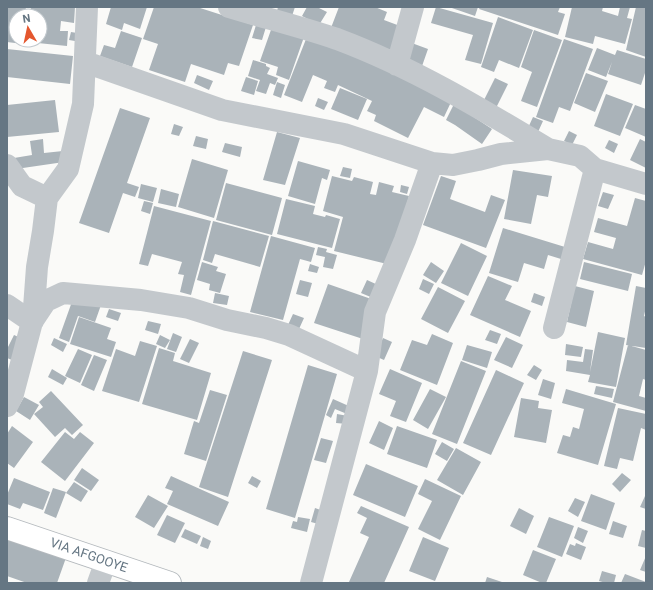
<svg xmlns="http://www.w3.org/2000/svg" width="653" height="590" font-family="Roboto,sans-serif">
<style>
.building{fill:#aab3b9}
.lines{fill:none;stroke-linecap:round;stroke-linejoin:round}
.major-casing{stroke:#b5babe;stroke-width:24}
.minor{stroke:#c3c8cc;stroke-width:22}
.major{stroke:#fff;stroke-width:22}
.labels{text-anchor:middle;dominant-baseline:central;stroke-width:4;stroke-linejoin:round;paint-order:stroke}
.street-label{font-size:13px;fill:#657683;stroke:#fff}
</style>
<rect width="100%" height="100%" fill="#fafaf8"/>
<!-- building -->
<path class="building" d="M7,7H26L25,16H16V40H23V44L7,42Z
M31,7H75L74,23L61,21L60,31H68L67,46L28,42V40H40V16H30Z
M111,7H147L140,29L124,23L122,30L106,24Z
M154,7H197L253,25L239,66L228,63L224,75L191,64L185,82L149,70L158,44L143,39Z
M278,7H295L292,16L277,11Z
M307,7H317L327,12L319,25L302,16Z
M339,7H375L387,12L384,20L400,26L391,50L329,33Z
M436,7L493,23L481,64L465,60L473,35L431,23Z
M449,7H478L475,16Z
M480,7H560L558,12L565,14L558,35L479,9Z
M572,7H603L602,11L618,16L620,7H630L627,18L632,19L625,44L595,36L593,44L565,37Z
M636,7H646V57L626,50Z
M498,17L533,30L519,68L499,60L494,72L481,67Z
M256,25L266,27L262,40L252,38Z
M272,27L304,37L289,80L276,75L278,67L260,61Z
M534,30L562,40L537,107L521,101L532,72L521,67Z
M121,31L142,38L132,67L100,56L104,45L115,48Z
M71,32L77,33L75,41L69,40Z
M308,34L452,100L444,117L424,107L408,138L374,121L376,115L367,111L372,101L338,85L335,92L324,88L327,81L313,75L302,102L284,95Z
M564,39L593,49L570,111L559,107L553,123L536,117Z
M409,42L428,49L421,69L402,62Z
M597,48L615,55L617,50L646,59V70L641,85L608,74L612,62L606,77L588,70Z
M7,49L73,56L70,84L7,77Z
M253,60L266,64V66L270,68L267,74L278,78L275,85L270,83L266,94L256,91L260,80L248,76Z
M586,73L608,81L595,112L574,103Z
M197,75L213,81L209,90L194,83Z
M246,77L258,81L254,95L241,91Z
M495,78L508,84L496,108L483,102Z
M277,82L285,85L281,98L273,95Z
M340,88L367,99L358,120L331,109Z
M606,94L633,104L620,136L594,126Z
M318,98L328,102L324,110L315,106Z
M55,100L59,132L7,137V105Z
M454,104L492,129L482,144L455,125L446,120Z
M635,105L646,109V137L625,128Z
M120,108L150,118L127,183L139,187L135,197L123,193L109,233L79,223Z
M533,117L543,121L538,132L528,128Z
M174,124L183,127L179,136L171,134Z
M569,131L577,135L572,145L564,141Z
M277,132L300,138L285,185L263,180Z
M196,136L208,139L206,149L193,146Z
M43,139L44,153L63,151L64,162L16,169L14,158L32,155L30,141Z
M640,139L646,142V168L630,160Z
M609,140L618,144L614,153L605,148Z
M225,143L242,147L240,157L222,152Z
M192,159L228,170L214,218L178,207Z
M298,161L330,170L327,180L322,178L315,204L288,196Z
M343,167L352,169L350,178L340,176Z
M513,170L552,176L548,197L537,195L531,224L504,219Z
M332,176L352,181L354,177L373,182L370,194L376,195L379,182L394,186L392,192L409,196L391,265L334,251L343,217L323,211Z
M441,176L456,181L450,199L485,212L491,195L505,200L486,248L423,225Z
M226,183L282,198L272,235L216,220Z
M141,184L157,188L153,202L138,198Z
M401,185L409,187L407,194L400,192Z
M161,189L179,194L176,207L158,203Z
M603,192L614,195L608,209L598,206Z
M635,198L646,201V261L642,275L583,259L588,242L613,249L616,238L594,232L598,218L627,226Z
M286,199L315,206L313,214L325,217L326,215L340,219L332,248L277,234Z
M144,201L153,203L150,214L141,211Z
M154,206L211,221L191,295L180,292L184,275L178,274L182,262L152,254L148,266L139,264Z
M213,221L269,236L260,267L215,254L212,263L203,260Z
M503,228L565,247L561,259L548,255L544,269L524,263L518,282L489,273Z
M271,236L315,248L311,262L300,259L283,320L250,312Z
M461,243L487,256L468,296L441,283Z
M318,247L327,249L326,252L337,255L333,269L323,267L325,257L316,255Z
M202,262L218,267L216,271L226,274L220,293L209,290L210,284L197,280Z
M431,262L444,271L436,283L423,275Z
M584,262L632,274L628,291L580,279Z
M310,264L319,267L317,273L308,271Z
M488,276L512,286L505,300L531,311L520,337L470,315Z
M423,279L434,284L429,294L419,289Z
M300,280L312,283L308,297L296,294Z
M367,280L378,285L373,298L361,293Z
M328,284L377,301L363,339L314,323Z
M575,286L594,291L586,327L567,322Z
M636,286L646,288V307L644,316L646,317V348L626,345Z
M438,287L465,301L448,333L421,319Z
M215,293L229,296L227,305L213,303Z
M534,293L545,297L542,306L531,302Z
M74,296L101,305L95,322L78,316L69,342L59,338Z
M109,309L121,313L118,321L106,317Z
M293,314L304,318L299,329L288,325Z
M79,317L111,328L107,339L116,342L111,357L70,344Z
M148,321L161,324L158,334L145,330Z
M490,330L501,334L497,344L485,340Z
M598,332L625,338L616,387L588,382L590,375L566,371L567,360L583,362L585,349L593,350L590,372Z
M173,333L182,337L176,352L167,349Z
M432,334L453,343L437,385L400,370L412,340L427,345Z
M14,335L23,339L12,360L7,358V349Z
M160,335L170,340L165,348L156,344Z
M506,337L523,345L512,368L494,360Z
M54,338L67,344L63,352L51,345Z
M383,338L392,342L384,360L375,356Z
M190,339L199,343L189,363L180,359Z
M140,341L157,346L139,402L102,391L116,349L135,356Z
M566,344L583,347L581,357L565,355Z
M467,345L492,352L487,368L462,360Z
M628,345L646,350V380L643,379L639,396L646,398V411L613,402Z
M159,348L175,353L173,361L211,373L197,420L142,404Z
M78,349L92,355L80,383L65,376Z
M243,351L272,360L228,497L199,487Z
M94,355L107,360L94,391L81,385Z
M461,361L486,371L457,444L432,434Z
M308,365L337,374L295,518L266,509Z
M534,365L542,370L536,380L527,375Z
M52,369L67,378L63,385L48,377Z
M390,369L422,383L406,422L390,416L396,401L379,394Z
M496,370L524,383L491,455L463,443Z
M543,379L555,383L551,399L538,395Z
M596,386L614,389L612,398L594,394Z
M430,389L446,397L428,429L413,420Z
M566,389L616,404L598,465L557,453L563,435L570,437L573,427L579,429L584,409L562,403Z
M210,390L227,395L206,461L184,454L194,421L199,423Z
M51,391L83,425L72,435L65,428L55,437L34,414L43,407L39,402Z
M24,397L39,405L30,420L16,411Z
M521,398L539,401L538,408L552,410L546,443L514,437Z
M333,399L351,407L347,414L335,409L331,418L326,415Z
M618,408L646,414V430L641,428L633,461L620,458L617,469L604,466Z
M337,414L348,416L347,424L336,423Z
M379,421L393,428L384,450L369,443Z
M12,426L33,442L14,468L7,463V434Z
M397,426L437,440L427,468L387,454Z
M65,432L74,439L80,432L94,443L65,481L41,462Z
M321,438L333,441L326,463L314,460Z
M442,442L454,449L447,461L435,454Z
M456,448L481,462L463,495L437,480Z
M366,464L418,486L405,517L353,495Z
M82,468L99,480L91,491L74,480Z
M622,473L631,480L620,492L612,484Z
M171,476L229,502L218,526L167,504L173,491L165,488Z
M252,476L261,481L257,488L248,483Z
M14,478L50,492L43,510L23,503L20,509L7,504V495Z
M425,479L461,496L440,540L418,529L432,501L418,494Z
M74,482L88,491L81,502L66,493Z
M53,488L66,492L56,518L44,513Z
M591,494L615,503L606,530L581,521Z
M148,495L168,506L154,528L135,517Z
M645,496L646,497V509L640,507Z
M575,498L585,502L578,517L568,511Z
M361,506L409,527L384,583L349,582L369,537L360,533L367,518L357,513Z
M315,508L326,512L322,525L311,522Z
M519,508L534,516L526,534L510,526Z
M167,515L185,523L175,543L157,535Z
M298,517L310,519L307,532L291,528L293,521L297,522Z
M549,517L574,526L562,557L537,547Z
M613,521L627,526L623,538L609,534Z
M578,527L588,531L583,543L574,538Z
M185,529L201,536L197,544L181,537Z
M642,530L646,531V548L638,546Z
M7,534L67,555L57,583H27L7,576Z
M203,537L211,541L208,549L200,546Z
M423,537L449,548L435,581L409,571Z
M576,543L586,547L581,560L566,554L570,544L575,546Z
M533,550L556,559L546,583H542L523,575Z
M646,556V572L640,570Z
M602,571L616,575L614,583H606L599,581Z
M625,574L646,582V583H621Z
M487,577L505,583H485Z"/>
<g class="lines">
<!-- major casing -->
<g class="major-casing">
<path id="major" d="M7,528L170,583"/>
</g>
<!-- minor -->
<path class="minor" d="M229,7C265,18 302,27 337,39C412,67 480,108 548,149
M85,62L222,110L344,134L432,163L453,165L478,160L501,154L548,149L580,156L595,169L646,184
M397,65L413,7
M7,165L22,186L47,198L43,231L37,267L33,321
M47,198L68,169L83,104L87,7
M7,305L32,322L13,394L7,406
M32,322L46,301L63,293L141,300L189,308L227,320L266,328L289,335L367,371L375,312L405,240L432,163
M554,328L595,169
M98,583L106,561
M311,583L367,371"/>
<!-- major -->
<use href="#major" class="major"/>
</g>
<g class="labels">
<!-- street labels -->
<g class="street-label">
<text transform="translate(89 555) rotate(19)">VIA AFGOOYE</text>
</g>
</g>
<!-- border -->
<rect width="653" height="590" fill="none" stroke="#657683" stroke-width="16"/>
<!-- north arrow -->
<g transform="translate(28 28) rotate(351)"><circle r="19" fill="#ffffff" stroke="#c1c8cd"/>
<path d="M0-3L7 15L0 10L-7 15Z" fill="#e4572e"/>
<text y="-6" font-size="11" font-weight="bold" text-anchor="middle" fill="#657683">N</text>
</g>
</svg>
